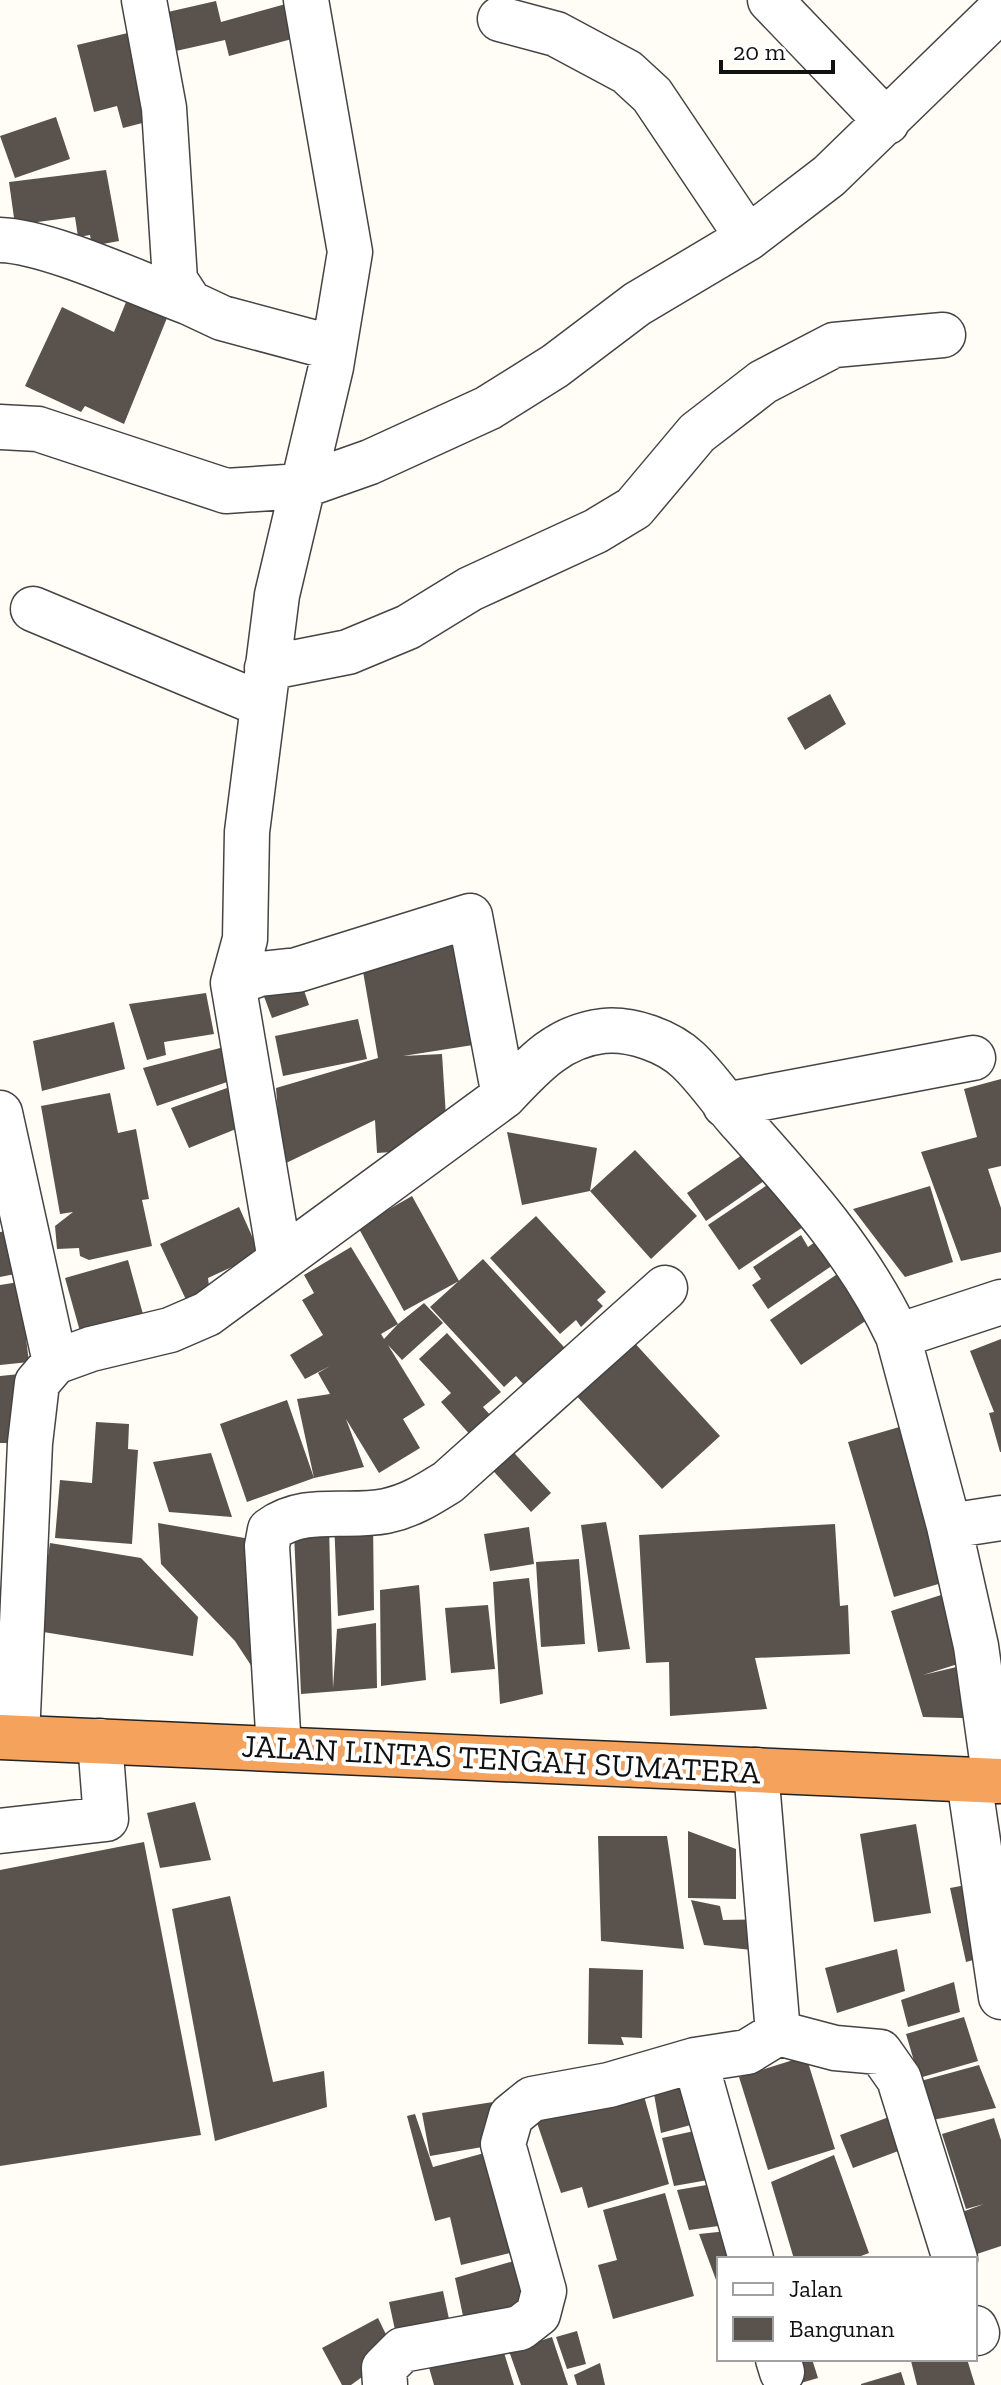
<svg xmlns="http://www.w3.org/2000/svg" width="1001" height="2385" font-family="'Zilla Slab',serif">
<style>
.building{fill:#5a524d;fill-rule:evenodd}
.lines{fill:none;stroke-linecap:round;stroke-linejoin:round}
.minor-casing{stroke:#444;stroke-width:47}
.highway-casing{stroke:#222;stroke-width:47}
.minor{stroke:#fff;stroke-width:44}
.highway{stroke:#f5a25d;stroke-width:44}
.labels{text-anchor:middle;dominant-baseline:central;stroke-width:8;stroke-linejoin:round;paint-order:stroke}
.street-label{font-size:32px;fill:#111;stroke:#fff}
</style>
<rect width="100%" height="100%" fill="#fffdf5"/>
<!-- building -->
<path class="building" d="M216,1L221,22L293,2L303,36L229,56L225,40L167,53L159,14Z
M132,32L154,120L123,128L117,106L94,112L77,45Z
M56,117L70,159L15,178L0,136Z
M106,170L119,241L92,246L90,235L78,237L75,217L15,225L9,182Z
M128,297L169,313L124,424L85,406L81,412L25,386L62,307L114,332Z
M830,694L846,724L805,750L787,718Z
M456,938L473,1045L403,1056L442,1054L448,1148L377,1153L375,1120L282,1165L276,1088L378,1058L360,954Z
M297,970L309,1005L272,1018L259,983Z
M206,993L214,1034L164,1042L166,1055L147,1060L129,1004Z
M358,1019L367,1059L283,1076L275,1036Z
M114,1022L125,1069L42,1091L33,1041Z
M224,1047L230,1081L157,1106L143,1068Z
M1001,1079V1166L988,1169L1001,1208V1252L961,1261L921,1152L977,1137L964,1089Z
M227,1088L241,1127L189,1148L171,1108Z
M110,1093L118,1133L136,1129L149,1199L142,1200L152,1246L89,1260L80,1256L79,1248L57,1249L55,1226L73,1212L60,1214L41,1106Z
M507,1132L597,1148L590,1191L522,1205Z
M755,1146L774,1174L706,1221L687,1193Z
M635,1150L697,1216L651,1259L590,1191Z
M785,1173L815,1219L739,1270L708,1225Z
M930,1186L953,1262L905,1277L853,1209Z
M412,1196L459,1281L404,1311L358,1227Z
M239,1207L260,1254L208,1278L210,1293L188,1304L160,1244Z
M536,1216L606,1292L597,1300L603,1306L581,1327L576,1320L560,1334L490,1258Z
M8,1231L15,1274L0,1277V1232Z
M801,1235L808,1247L822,1237L839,1261L768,1309L752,1285L761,1279L753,1267Z
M351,1247L398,1324L424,1303L443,1323L402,1360L388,1345L425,1405L403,1419L420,1448L379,1473L346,1419L364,1467L314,1478L297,1399L330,1394L318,1373L330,1366L305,1379L290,1355L323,1335L302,1300L314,1293L304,1275ZM398,1324L384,1339L381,1334Z
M483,1259L575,1359L555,1378L544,1366L524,1385L516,1376L504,1387L430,1307Z
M128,1260L146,1325L83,1342L65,1278Z
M852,1264L883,1309L801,1365L770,1320Z
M19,1282L29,1362L0,1365V1285Z
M447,1333L501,1392L483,1407L501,1427L480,1446L441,1402L451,1393L419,1359Z
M631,1339L720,1436L662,1489L573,1392Z
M1001,1339V1452H1000L989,1413L994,1412L970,1351Z
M20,1374L30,1443H0V1376Z
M287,1400L314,1478L247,1502L220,1424Z
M96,1422L129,1424L128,1449L138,1450L132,1544L55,1538L60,1480L92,1483Z
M913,1423L959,1578L894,1597L848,1442Z
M506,1444L551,1493L531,1512L486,1463Z
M211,1453L232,1517L169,1512L153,1462Z
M373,1520L374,1610L338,1616L334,1521Z
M606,1522L630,1649L598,1652L581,1525Z
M158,1523L256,1540L254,1670L235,1641L161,1564Z
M835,1524L840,1606L848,1605L850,1654L755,1658L767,1709L670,1716L669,1662L646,1663L639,1535Z
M329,1525L333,1688L337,1629L376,1623L377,1688L301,1694L294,1533Z
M529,1527L534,1564L490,1571L484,1534Z
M50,1543L141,1558L198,1617L193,1656L37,1631Z
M579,1559L585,1644L541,1647L536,1562Z
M529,1578L543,1694L500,1704L493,1582Z
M419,1585L426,1680L381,1686L380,1590Z
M963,1588L977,1658L923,1675L994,1658L1001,1719L923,1717L891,1611Z
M488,1605L495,1669L451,1673L445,1608Z
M195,1802L211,1860L160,1868L147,1813Z
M916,1824L931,1913L874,1922L860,1834Z
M688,1831L736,1849V1899L688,1898Z
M598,1836H667L684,1949L601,1941Z
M144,1842L201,2135L0,2166V1870Z
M993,1880L1001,1952L966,1962L950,1888Z
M230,1896L273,2082L324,2071L327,2107L215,2141L172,1909Z
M691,1900L720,1906L723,1920L787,1919L791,1954L704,1945Z
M897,1949L905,1991L837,2013L825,1968Z
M589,1968L643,1970L642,2038L621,2037L624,2045L588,2044Z
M954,1982L960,2012L908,2027L901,2000Z
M964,2017L978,2061L919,2078L906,2034Z
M806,2056L835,2149L768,2170L739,2077Z
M715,2064L724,2116L661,2133L652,2083Z
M979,2065L996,2108L932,2120L917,2082Z
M642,2089L669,2184L588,2208L582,2187L561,2193L536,2120Z
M506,2100L500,2144L430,2156L422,2113Z
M415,2114L433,2167L510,2146L527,2249L461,2265L450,2217L435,2221L407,2116Z
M889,2117L901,2150L853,2168L840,2135Z
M994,2118L1001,2140V2246L974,2255L962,2212L984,2204L966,2209L942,2134Z
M731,2123L742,2174L674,2186L662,2138Z
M834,2155L869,2253L853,2259H794L771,2182Z
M742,2179L748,2222L689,2230L677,2190Z
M665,2193L694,2296L613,2319L598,2265L617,2260L603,2210Z
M756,2228L767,2259H719V2288L699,2234Z
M531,2256L541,2303L466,2330L455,2278Z
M443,2291L452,2333L398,2344L389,2302Z
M378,2318L395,2353L351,2385H342L322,2348Z
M577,2331L586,2364L567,2369L556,2337Z
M552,2337L568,2385H521L509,2351Z
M501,2343L514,2385H434L428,2364Z
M775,2359H812L818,2378L794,2385Z
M919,2359H967L975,2385H917L911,2361Z
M600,2363L605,2385H577L574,2375Z
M901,2372L905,2385H861V2384Z"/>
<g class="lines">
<!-- minor casing -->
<g class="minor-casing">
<path id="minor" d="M144,0L164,108L175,280L190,303L222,318L334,348
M770,0L887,122
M500,19L556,34L627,72L652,95L748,238
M0,240C48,241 141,285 190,303
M0,427L38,429L226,491L302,486L370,462L488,408L555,366L637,304L748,238L829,176L1001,9
M33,609L263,705
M267,668L348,652L408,627L470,589L596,531L634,508L697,433L763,382L834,345L943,335
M233,983L260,974L297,970L470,916L504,1096
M725,1105L973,1058
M0,1113L55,1362
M280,1260L233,983L245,939L247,832L277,595L331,367L350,252L306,0
M949,1526L1001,1518
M17,1737L30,1443L37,1383L55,1362L91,1349L170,1330L207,1314L504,1096C533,1065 559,1036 603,1031C631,1028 668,1041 688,1060C707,1078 722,1101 739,1120C800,1188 859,1253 898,1336
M279,1749L267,1546L270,1530C305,1504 346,1519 386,1511C410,1506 427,1495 448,1482L665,1288
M969,1780L1001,1997
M995,1781L976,1646L949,1526L898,1336L1001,1302
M0,1831L106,1819L100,1741
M778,2033L835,2048L880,2052L899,2079L955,2259
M695,2060L751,2259
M975,2328L977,2333
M778,2359L782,2372
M385,2385L384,2368L402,2350L520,2328L538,2314L544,2291L503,2144L511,2116L532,2099L609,2085L695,2060L747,2052L778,2033L756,1770"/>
</g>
<!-- highway casing -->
<g class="highway-casing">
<path id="highway" d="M0,1737L1001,1781"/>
</g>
<!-- minor -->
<use href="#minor" class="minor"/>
<!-- highway -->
<use href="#highway" class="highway"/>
</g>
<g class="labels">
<!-- street labels -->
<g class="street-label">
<text transform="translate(501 1759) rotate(3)">JALAN LINTAS TENGAH SUMATERA</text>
</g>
</g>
<!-- legend -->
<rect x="717" y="2257" width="260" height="104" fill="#ffffff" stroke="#a0a0a0" stroke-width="2"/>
<rect x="733" y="2283" width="40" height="12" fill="#ffffff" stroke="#a0a0a0" stroke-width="2"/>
<text x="789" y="2297" font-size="24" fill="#111111">Jalan</text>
<rect x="733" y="2317" width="40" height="24" fill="#5a524d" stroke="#a0a0a0" stroke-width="2"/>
<text x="789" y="2337" font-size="24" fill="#111111">Bangunan</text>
<!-- scale -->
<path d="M721 60v12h112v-12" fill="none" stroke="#111111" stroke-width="4"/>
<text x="733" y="60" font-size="24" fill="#111111" stroke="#ffffff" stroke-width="6" paint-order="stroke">20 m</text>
</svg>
